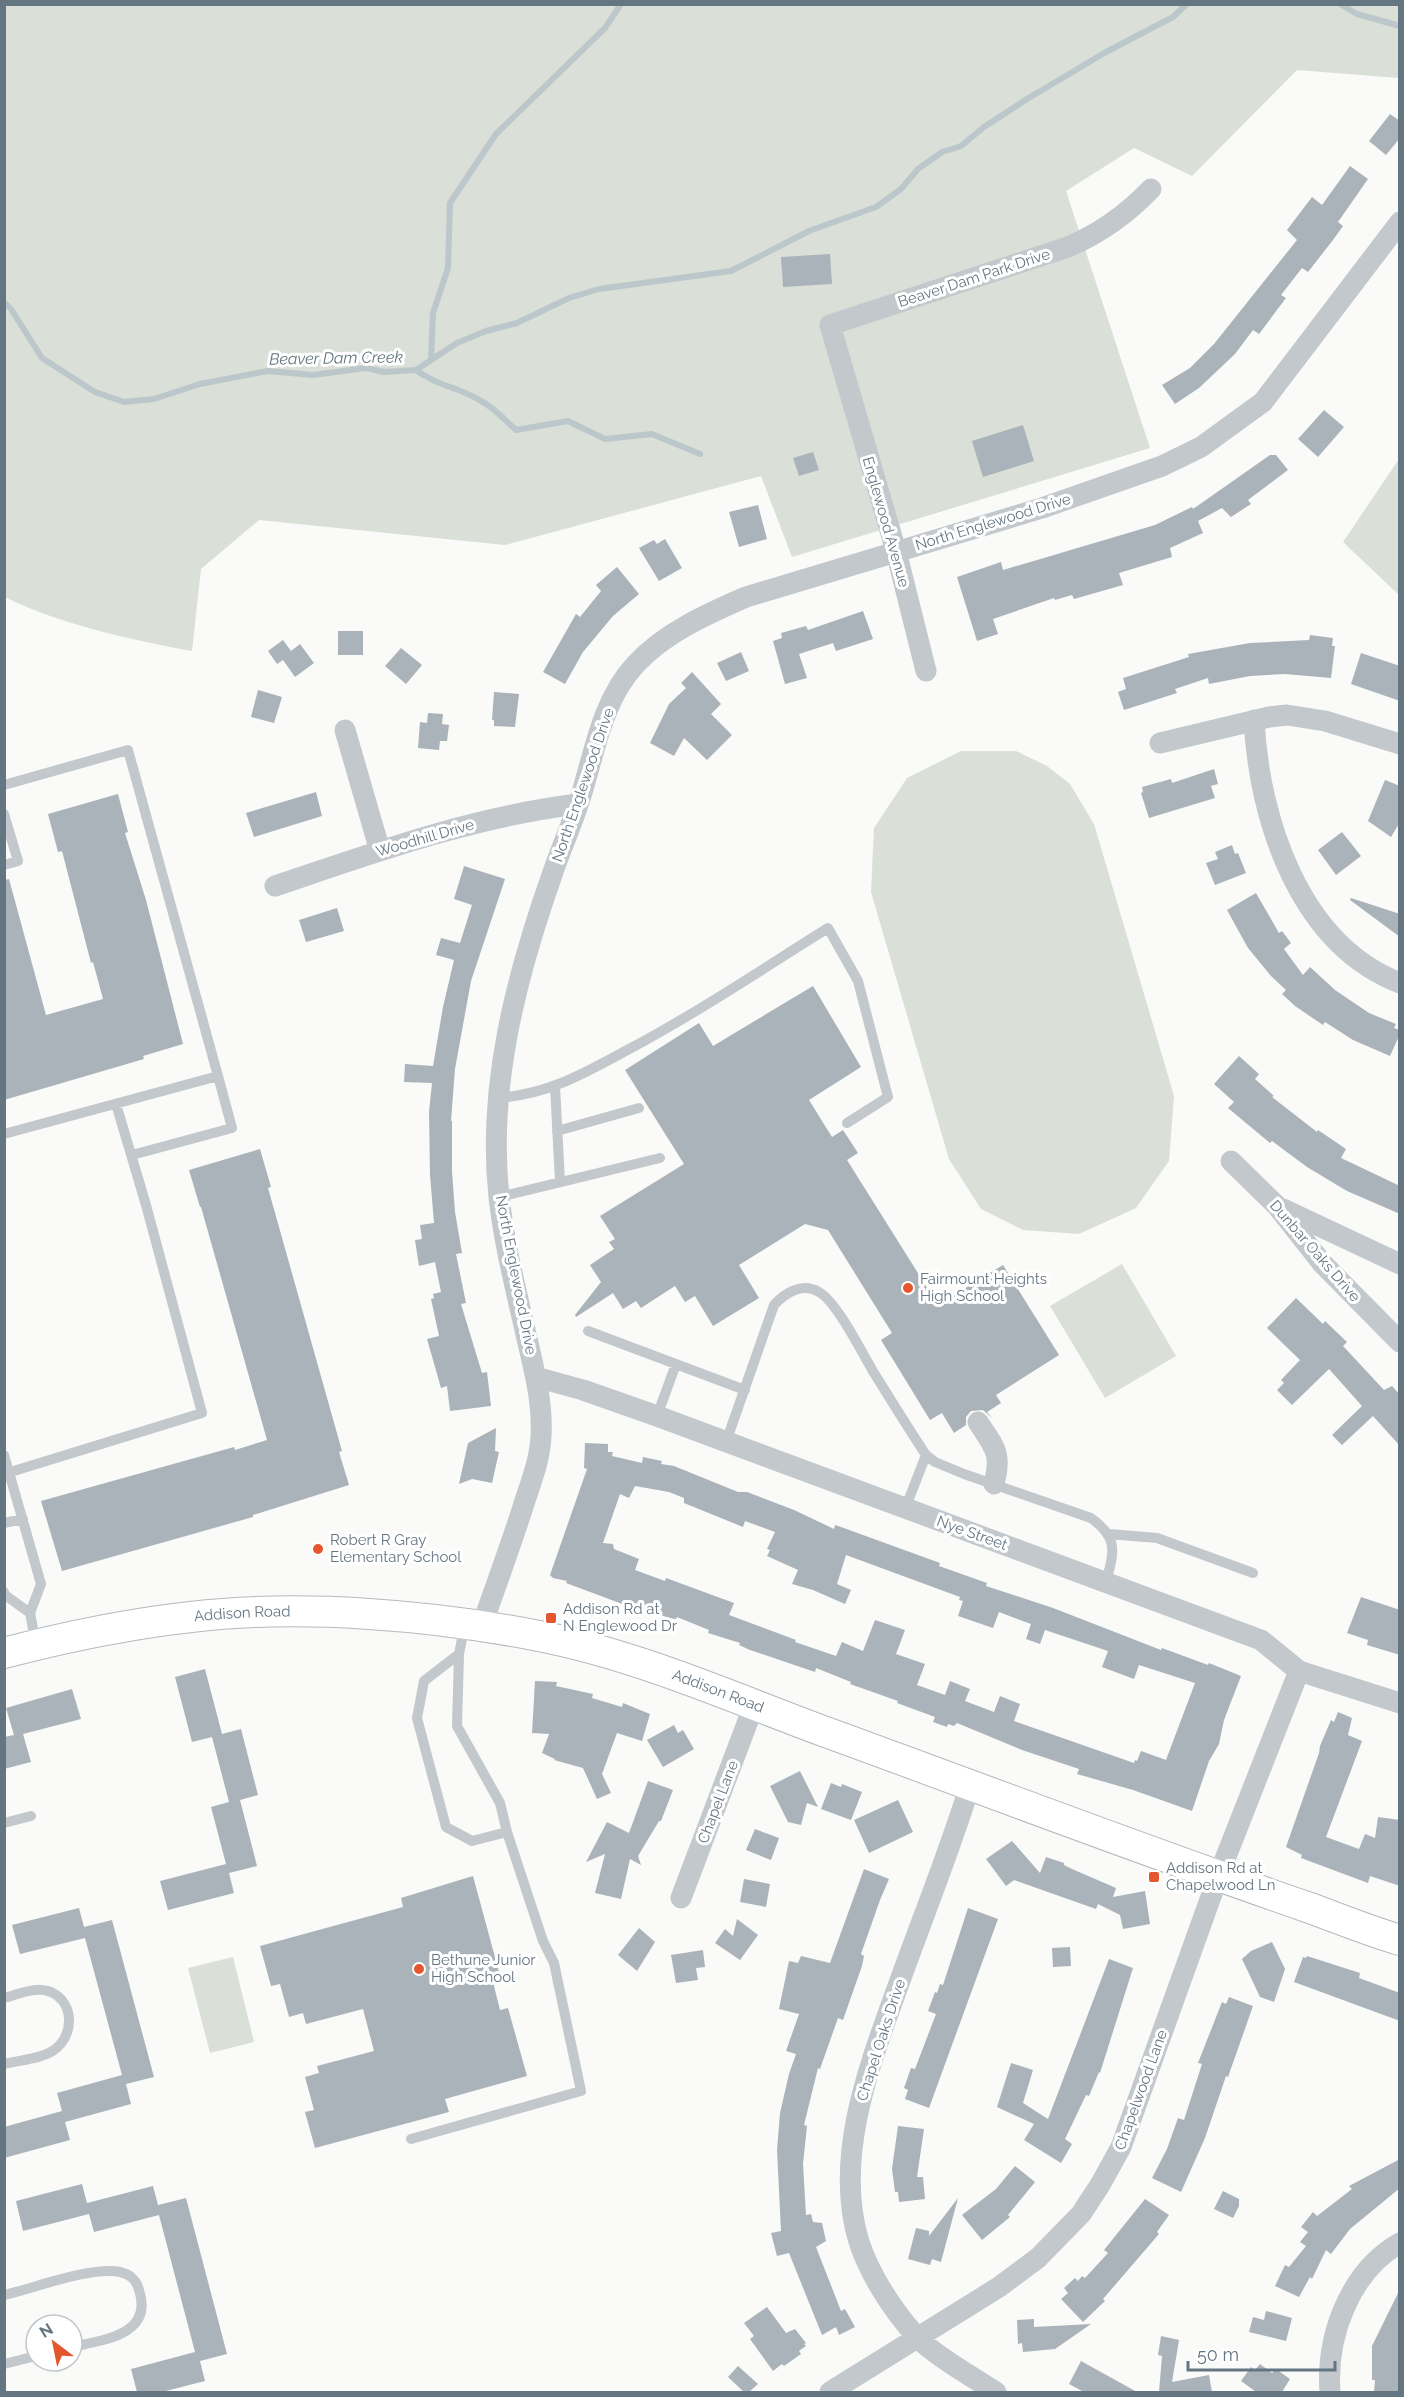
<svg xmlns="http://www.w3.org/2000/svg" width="1404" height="2397" font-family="Raleway,sans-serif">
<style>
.green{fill:#dadfd7}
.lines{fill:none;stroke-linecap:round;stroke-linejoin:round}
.stream{stroke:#bbc7cb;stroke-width:6}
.building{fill:#aab3b9;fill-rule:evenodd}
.secondary-casing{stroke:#b3babf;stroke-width:32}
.lane{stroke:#c3c8cc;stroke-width:10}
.street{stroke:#c3c8cc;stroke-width:21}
.secondary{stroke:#fff;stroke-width:30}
.poi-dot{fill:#e4572e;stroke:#fff;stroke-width:2}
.labels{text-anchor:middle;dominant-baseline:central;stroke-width:6;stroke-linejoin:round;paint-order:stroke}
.street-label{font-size:15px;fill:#657683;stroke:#fff}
.poi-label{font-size:15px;fill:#657683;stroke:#fff;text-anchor:start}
.water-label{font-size:16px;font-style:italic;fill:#60757c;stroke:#fff}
</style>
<rect width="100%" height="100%" fill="#fafaf8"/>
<!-- green -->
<path class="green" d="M4,5H1399V78L1297,70L1192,176L1134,148L1066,191L1150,448L792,557L761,476L505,545L259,520L201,569L192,651C132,640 58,624 5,597Z
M1399,459V595L1343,542Z
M961,751H1016L1047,766L1070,784L1094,824L1174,1096L1169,1161L1136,1208L1079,1234L1023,1230L981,1209L949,1159L871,892L874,828L907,778Z
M1122,1264L1176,1356L1105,1398L1050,1306Z
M233,1957L254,2042L210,2053L188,1968Z"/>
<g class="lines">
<!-- stream -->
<path class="stream" d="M1340,4L1357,14L1400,26
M4,302L11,309L42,358L95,392L124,402L154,399L200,384L268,371L313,375L366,368L384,372L416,370L431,360L433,313L448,268L450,203L496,134L605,28L621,4
M431,360L457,343L486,331L517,323L569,298L599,289L731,271L809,231L876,207L901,189L918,169L942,152L961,146L984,127L1027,99L1106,52L1173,17L1187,4
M416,370C438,386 454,386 476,398C492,406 503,418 516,430L568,421L605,439L652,434L700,454"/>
</g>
<!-- building -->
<path class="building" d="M1390,114L1400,121V138L1386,155L1369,141Z
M1350,166L1368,179L1338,222L1343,226L1333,240L1308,272L1302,268L1281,295L1286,298L1259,334L1253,330L1235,354L1199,388L1175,404L1162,385L1190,368L1214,344L1297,240L1287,230L1312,197L1322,205Z
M830,254L832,284L783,287L781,257Z
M1324,410L1344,427L1318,457L1298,439Z
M1023,425L1034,461L983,477L972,441Z
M813,452L819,470L799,476L793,458Z
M1270,455H1276L1288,470L1248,500L1251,504L1231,517L1222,508L1198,521L1203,533L1170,548L1172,557L1119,573L1123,585L1074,599L1072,595L1055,600L1054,598L993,619L998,634L977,641L957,577L1001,562L1003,570L1155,525L1192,507L1193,509Z
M758,505L767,539L739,547L729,512Z
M665,539L682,568L659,581L639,548L654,540L657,544Z
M617,567L639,594L613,616L583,652L565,684L543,672L576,614L580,617L601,591L596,585Z
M863,611L873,639L836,651L833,643L799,654L807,678L785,684L773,641L782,638L781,633L806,626L808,630Z
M338,631H363V655H338Z
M1310,635L1333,638L1332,646H1335L1331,678L1285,674L1250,676L1209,684L1208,678L1175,689L1177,693L1124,710L1118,692L1126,689L1123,678L1189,657L1188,654L1250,643L1309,640Z
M283,640L291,651L300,644L314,663L295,677L283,660L277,664L268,651Z
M401,648L422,665L406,684L385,666Z
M741,652L749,671L726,681L717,663Z
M1361,653L1400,666V701L1351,684Z
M692,672L721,704L711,714L732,735L707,760L684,738L674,756L650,743L669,704L686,688L681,683Z
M258,690L282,697L274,723L251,717Z
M494,692L519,694L515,727L494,726V720H492Z
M428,713L443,714L442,724L449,725L447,741H440L439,750L418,748L420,722L427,723Z
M1214,769L1218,784L1211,786L1215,798L1149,818L1141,793L1143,792L1142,787L1171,779L1172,783Z
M1385,780L1400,786V822L1391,837L1368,821Z
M316,792L322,816L254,837L246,813Z
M118,794L128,832L125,833L146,900L183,1044L143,1056L144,1059L4,1100V880L9,879L46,1015L103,999L93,962L91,963L62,851L58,852L48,814Z
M1342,832L1361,856L1336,875L1318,850Z
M1232,845L1235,854L1238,853L1246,873L1215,885L1206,863L1218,859L1215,852Z
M464,866L505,879L471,981L455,1069L451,1121H452V1171L455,1212L462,1253L456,1254L466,1303L461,1304L482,1373L487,1372L491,1406L450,1411L447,1386L441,1388L427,1339L439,1336L431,1299L434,1298L433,1294L441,1292L435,1262L419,1266L415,1240L422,1239L420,1225L434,1223L430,1175L429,1112L432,1083L404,1082L405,1064L433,1066L443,1007L454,960L436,955L441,938L460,943L472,905L454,899Z
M1256,893L1279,933L1282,931L1291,943L1284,949L1303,975L1310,967L1335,990L1369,1013L1396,1024L1394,1028L1400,1030V1034L1390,1056L1353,1040L1325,1022L1323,1025L1295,1006L1282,994L1286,990L1271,976L1248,948L1227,910Z
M1351,898L1400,914V937L1350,900Z
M337,908L344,931L306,942L299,920Z
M813,986L861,1067L809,1100L832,1137L843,1130L858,1153L847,1160L938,1305L1003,1265L1059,1355L996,1395L1001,1403L987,1412L992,1418L983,1410L971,1411L966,1417V1425L954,1433L942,1413L930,1420L881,1340L892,1333L828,1230L805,1224L739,1265L759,1298L713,1326L695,1296L685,1302L675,1286L641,1308L636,1301L623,1309L613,1293L576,1317L575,1315L601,1282L590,1265L614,1249L609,1242L615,1239L600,1216L684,1164L625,1070L699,1023L713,1046Z
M1239,1056L1259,1074L1255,1079L1274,1096L1272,1097L1317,1132L1318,1130L1346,1149L1341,1158L1400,1186V1214L1347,1191L1307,1167L1272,1141L1270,1143L1228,1108L1234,1102L1214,1084Z
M260,1149L271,1187L268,1188L342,1451L339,1452L349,1485L253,1515V1517L62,1571L41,1501L234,1447L235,1450L267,1440L201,1207H200L189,1170Z
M1296,1298L1323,1324L1325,1321L1347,1342L1343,1346L1384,1390L1392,1386L1400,1395V1446L1373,1416L1342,1445L1332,1435L1362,1406L1329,1369L1292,1405L1277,1390L1284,1383L1281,1380L1300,1360L1267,1328Z
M496,1428L495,1451L499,1452L492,1483L472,1479L459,1484L468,1443Z
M585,1443L608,1444V1452H613L612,1456L642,1463L643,1457L662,1461L661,1464L674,1466L738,1492H747L794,1510L834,1529L835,1525L841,1527L940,1563L939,1566L987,1583L986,1586L1053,1608L1161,1650L1162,1648L1208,1665L1209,1663L1241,1676L1224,1720L1219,1744L1209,1761L1192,1811L1133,1790L1077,1774L1079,1769L1022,1750L957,1723L954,1726L948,1724L947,1727L933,1722L935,1717L897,1703L898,1701L850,1684L851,1682L816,1668L815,1672L750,1650L739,1645L740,1643L708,1633L709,1630L677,1617L676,1619L669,1618L627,1602L625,1605L566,1583L567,1581L553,1578L550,1575L587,1469L584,1468ZM635,1486L669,1492L684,1498V1503L743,1527L745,1521L775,1532L767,1549L770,1550L767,1556L798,1570L792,1584L813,1590L845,1604L851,1590L837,1584L846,1555L960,1597L959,1600L963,1601L958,1616L993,1628L999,1612L1031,1624L1026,1639L1040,1644L1045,1630L1108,1651L1102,1667L1134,1679L1139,1665L1195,1683L1166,1760L1141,1751L1137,1761L1135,1760L1134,1763L1014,1721L1020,1704L1000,1696L994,1712L965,1701L970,1689L950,1681L945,1695L917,1685L925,1664L896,1654L905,1630L875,1620L863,1651L842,1642L836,1656L795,1642L796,1640L729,1615L734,1603L666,1578L665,1581L635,1570L639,1559L614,1549L613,1544L603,1543L620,1494L629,1498Z
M1361,1597L1400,1610V1655L1367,1645L1368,1640L1347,1633Z
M205,1669L222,1734L241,1729L258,1795L240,1800L257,1866L229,1873L234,1893L168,1910L160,1881L226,1864L211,1807L229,1802L212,1737L192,1742L175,1677Z
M535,1681L557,1682L556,1686L593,1694L592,1698L622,1707L623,1703L650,1714L642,1741L617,1733L602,1774L611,1793L597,1799L583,1768L554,1760L555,1759L542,1753L549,1734L532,1733Z
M72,1689L81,1719L23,1734L31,1762L4,1769V1737L14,1735L6,1708Z
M1338,1712L1352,1718L1348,1735L1362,1741L1326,1837L1359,1849L1365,1834L1375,1838L1378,1817L1400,1820V1886L1370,1876L1368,1883L1301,1858L1302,1855L1286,1847L1319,1753L1320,1746L1331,1720L1334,1722Z
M674,1725L678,1733L683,1730L694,1749L663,1767L647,1740Z
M800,1771L818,1807L807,1803L801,1825L788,1822L770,1786Z
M648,1781L673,1790L661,1821H659L638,1856L641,1865L630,1859L621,1899L595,1893L605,1854L586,1862L607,1822L629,1833Z
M831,1783L841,1787L842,1784L862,1792L851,1820L821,1809Z
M898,1800L913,1832L869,1853L854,1820Z
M755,1829L779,1838L771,1860L746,1850Z
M1012,1841L1040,1873L1046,1857L1064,1863V1865L1072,1869L1116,1888L1113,1897L1145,1891L1150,1924L1123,1929L1120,1915L1098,1904L1096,1909L1014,1880L1006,1886L986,1859Z
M864,1869L889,1879L880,1900L861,1954L864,1956L862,1966L843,2020L838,2018L820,2069L818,2068L804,2125L807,2126L803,2164L806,2215L811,2214L813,2222L822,2223L826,2241L816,2247L841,2311L845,2309L855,2327L839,2335L836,2327L822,2335L789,2253L777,2256L771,2233L781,2231L777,2150L780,2113L789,2074L796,2054L786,2051L799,2014L779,2009L789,1961L798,1963L801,1956L830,1963Z
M473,1876L499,1972L491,1974L500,2010L508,2008L527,2076L445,2099L449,2112L315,2148L305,2112L314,2110L305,2077L319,2073L317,2066L374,2051L363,2009L306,2024L303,2013L289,2017L280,1984L271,1986L260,1946L403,1907L401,1898Z
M744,1879L770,1884L766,1907L740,1902Z
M79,1908L84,1927L112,1920L154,2077L126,2084L131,2104L65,2122L70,2140L4,2158V2127L62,2111L57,2093L122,2075L85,1938L20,1954L12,1925Z
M968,1908L998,1919L929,2108L905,2099L908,2090L904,2088L911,2068L915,2069L936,2014L928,2011L935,1992L937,1993L940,1984L943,1985Z
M737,1919L758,1935L740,1960L715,1943L725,1929L733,1936Z
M639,1928L655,1942L637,1971L618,1955Z
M1272,1942L1285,1969L1274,2002L1260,1997L1242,1959L1251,1951Z
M1070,1947L1071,1966L1053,1967L1052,1948Z
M703,1950L705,1967L696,1968L698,1980L676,1983L671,1955Z
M1307,1956L1360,1973L1359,1978L1400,1993V2021L1294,1982L1303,1957L1306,1958Z
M1109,1959L1133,1968L1100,2073L1099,2072L1089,2096L1086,2095L1065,2139L1072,2144L1061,2163L1024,2140L1034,2124L997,2107L1011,2063L1033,2070L1023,2103L1048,2119Z
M1229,1997L1253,2006L1228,2077L1226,2076L1205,2138L1181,2192L1152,2178L1167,2149L1178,2118L1184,2120L1202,2064L1198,2063L1222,2002L1226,2004Z
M898,2126L924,2129L917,2177H923L925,2199L899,2202L898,2192H895L892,2169Z
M1400,2159V2188L1350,2229L1331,2254L1326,2250L1312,2279L1310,2277L1299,2297L1275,2286L1285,2265L1289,2267L1306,2246L1300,2242L1308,2232L1301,2227L1313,2212L1317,2216L1352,2189L1349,2186Z
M1015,2166L1035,2182L1008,2215L1010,2217L982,2240L962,2215L996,2189Z
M82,2184L87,2203L153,2186L158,2205L186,2198L227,2354L200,2361L205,2381L162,2392H137L131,2369L195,2352L159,2215L94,2232L89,2214L23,2231L16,2201Z
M1223,2191L1239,2199V2206L1233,2218L1214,2209Z
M958,2198L941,2262L932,2259L930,2265L908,2259L916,2228L929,2231V2236Z
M1145,2199L1169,2215L1157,2232L1159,2234L1103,2299L1105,2301L1083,2322L1061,2299L1068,2293L1064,2288L1075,2278L1078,2281L1082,2276L1085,2278L1108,2253L1104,2250Z
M1400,2289V2392H1374L1375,2380H1372V2346Z
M767,2307L786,2333L795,2329L806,2343L804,2344L806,2346L799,2351L801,2354L784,2366L782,2364L773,2371L750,2339L754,2336L744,2323Z
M1266,2311L1292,2318L1286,2341L1249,2332L1253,2317L1264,2320Z
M1034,2319V2327L1091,2324L1055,2349L1023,2352L1022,2343L1018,2344L1017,2320Z
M1161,2336L1179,2340L1172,2382L1209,2375L1212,2392H1159L1162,2356L1158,2355Z
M1081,2361L1137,2392H1084L1069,2384Z
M1260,2364L1272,2373L1276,2369L1290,2379L1282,2392H1256L1241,2381L1251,2367L1255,2370Z
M738,2366L758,2384L749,2392H744L728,2377Z"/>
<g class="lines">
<!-- secondary casing -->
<g class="secondary-casing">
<g id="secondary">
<path id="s1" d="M4,1653C65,1637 128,1624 191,1617C300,1604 432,1615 539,1636C637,1655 731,1697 823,1731C985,1790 1147,1852 1310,1908C1340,1919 1369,1931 1400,1940"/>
</g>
</g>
<!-- lane -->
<path class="lane" d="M4,785L128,750L218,1076
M4,814L18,861L4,865
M555,1086L560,1182
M499,1098C553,1093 586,1072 633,1047C700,1011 764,968 828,928L858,981L888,1097L847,1123
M557,1131L639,1108
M4,1134L218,1076L232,1128L132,1155
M499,1197L660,1158
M588,1331L745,1390
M657,1416L676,1364
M726,1442L774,1305C785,1293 802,1282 819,1292C837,1302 862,1353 874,1373C891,1400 908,1428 926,1455L935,1462L964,1474L1091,1518C1119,1538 1114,1552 1106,1582
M4,1455L41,1584L30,1613L5,1595L4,1592
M4,1474L202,1413L146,1205L116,1104
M905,1509L926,1455
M4,1523L23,1519
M1109,1534L1157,1538L1253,1573
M30,1613L36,1644
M459,1654L457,1726L500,1803L507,1832
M4,1823L31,1816
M4,1998C19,1994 36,1986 51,1992C75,2003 74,2036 54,2050C42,2059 19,2060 4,2064
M411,2139L581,2091L554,1963L543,1941L507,1832L472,1841L446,1827L417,1718L424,1681L459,1654L465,1624
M4,2295C35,2288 91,2266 120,2272C130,2274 137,2281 139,2290C154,2335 103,2340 72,2347
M4,2364L36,2356"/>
<!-- street -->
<path class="street" d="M926,671L896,551L830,325L1068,247C1101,233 1126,215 1151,189
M1254,720C1259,819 1299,944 1400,983
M345,730L380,851
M1160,743L1269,717L1287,715L1325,721L1400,744
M275,886C376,852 472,817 578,804
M1231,1161L1277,1206L1322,1263L1400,1342
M1283,1209L1400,1264
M536,1377L583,1390L657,1416L1261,1640L1299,1671L1400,1703
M978,1422C995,1448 1002,1453 994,1484
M482,1625C496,1586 510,1547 523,1507C530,1484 540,1461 541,1436C543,1400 533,1366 525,1330C515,1286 504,1242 499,1197C487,1088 516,977 552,875C560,851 570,829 578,805C594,758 600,703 635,665C664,633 707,614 746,597L1042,508L1162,466L1201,447L1263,402L1400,222
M970,1785C949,1853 922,1919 898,1986C870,2064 833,2157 859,2242C870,2275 892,2309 915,2335C932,2354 974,2378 996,2392
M681,1898L754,1705
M830,2392L999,2287L1038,2258L1081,2214L1100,2185L1121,2147L1218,1877L1299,1671
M1330,2392C1326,2337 1349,2272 1400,2243"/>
<!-- secondary -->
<use href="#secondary" class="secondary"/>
</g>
<!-- markers -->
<g class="poi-dot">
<circle cx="908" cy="1288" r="6"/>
<circle cx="318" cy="1549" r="6"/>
<rect x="545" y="1612" width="12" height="12" rx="3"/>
<rect x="1148" y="1871" width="12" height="12" rx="3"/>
<circle cx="419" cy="1969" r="6"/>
</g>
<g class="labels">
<!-- street labels -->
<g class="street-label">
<text transform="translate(974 278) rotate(-18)">Beaver Dam Park Drive</text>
<text transform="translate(886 522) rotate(74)">Englewood Avenue</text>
<text transform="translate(993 522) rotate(-17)">North Englewood Drive</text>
<text transform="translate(583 785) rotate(-71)">North Englewood Drive</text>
<text transform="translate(425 838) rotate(-16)">Woodhill Drive</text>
<text transform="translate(1315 1251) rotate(49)">Dunbar Oaks Drive</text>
<text transform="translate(516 1275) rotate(79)">North Englewood Drive</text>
<text transform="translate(972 1533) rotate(20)">Nye Street</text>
<text stroke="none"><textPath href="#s1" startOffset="242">Addison Road</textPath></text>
<text stroke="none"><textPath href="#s1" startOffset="728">Addison Road</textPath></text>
<text transform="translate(718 1802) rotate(-69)">Chapel Lane</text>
<text transform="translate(881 2040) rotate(-72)">Chapel Oaks Drive</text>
<text transform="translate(1141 2090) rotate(-70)">Chapelwood Lane</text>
</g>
<!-- poi labels -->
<g class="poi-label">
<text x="920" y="1279">Fairmount Heights<tspan x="920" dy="17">High School</tspan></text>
<text x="330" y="1540">Robert R Gray<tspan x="330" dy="17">Elementary School</tspan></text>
<text x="563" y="1609">Addison Rd at<tspan x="563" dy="17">N Englewood Dr</tspan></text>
<text x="1166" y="1868">Addison Rd at<tspan x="1166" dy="17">Chapelwood Ln</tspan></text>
<text x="431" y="1960">Bethune Junior<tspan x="431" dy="17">High School</tspan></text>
</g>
<!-- water labels -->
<g class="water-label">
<text transform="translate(336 358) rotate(-1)">Beaver Dam Creek</text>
</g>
</g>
<!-- border -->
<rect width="1404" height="2397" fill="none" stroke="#657683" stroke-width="12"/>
<!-- north arrow -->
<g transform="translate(54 2343) rotate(328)"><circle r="28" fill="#ffffff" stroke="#c1c8cd" stroke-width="1.5"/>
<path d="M0-4.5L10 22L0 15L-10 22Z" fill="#e4572e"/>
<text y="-9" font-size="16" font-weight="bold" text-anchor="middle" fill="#657683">N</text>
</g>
<!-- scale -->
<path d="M1188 2361v9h147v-9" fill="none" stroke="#657683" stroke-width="3"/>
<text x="1197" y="2361" font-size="18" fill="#657683" stroke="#ffffff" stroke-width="4.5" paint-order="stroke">50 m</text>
</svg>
